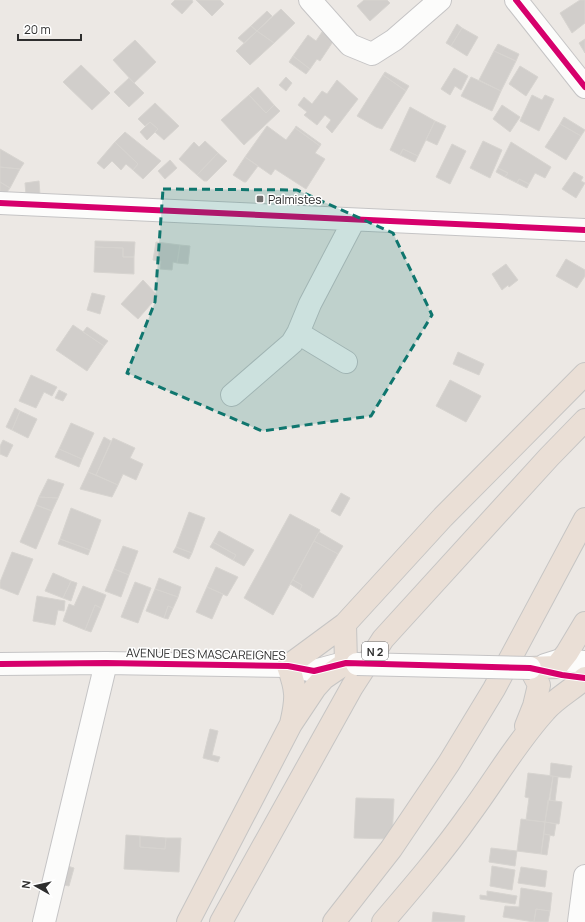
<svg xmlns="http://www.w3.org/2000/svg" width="585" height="922" font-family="Manrope,sans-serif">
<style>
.building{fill:#d1cecb;stroke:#d7d4d0}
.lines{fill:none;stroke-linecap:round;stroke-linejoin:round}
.minor-casing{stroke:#c5c4c5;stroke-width:24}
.highway-casing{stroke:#c6c5c4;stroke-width:24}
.minor{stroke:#fcfcfb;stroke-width:22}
.highway{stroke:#eadfd6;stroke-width:22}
.minor-bridge-casing{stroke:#c5c4c5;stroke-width:24;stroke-linecap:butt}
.minor-bridge{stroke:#fcfcfb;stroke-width:22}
.cycleway-casing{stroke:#fff;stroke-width:8}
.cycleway{stroke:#d6006c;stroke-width:6}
.marked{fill:#0f766e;fill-opacity:0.2;stroke:#0f766e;stroke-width:3;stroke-dasharray:8 5;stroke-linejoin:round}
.poi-dot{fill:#706f6e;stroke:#fff;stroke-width:1.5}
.labels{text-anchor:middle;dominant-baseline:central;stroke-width:3;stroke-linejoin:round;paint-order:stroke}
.shield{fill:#fff;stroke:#6d6d6d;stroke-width:1}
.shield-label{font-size:11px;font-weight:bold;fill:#2e2e2e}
.poi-label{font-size:12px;fill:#2e2e2e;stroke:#fff;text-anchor:start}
.street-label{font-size:12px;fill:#2e2e2e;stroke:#fff}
</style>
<rect width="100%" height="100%" fill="#ece8e4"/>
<!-- building -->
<path class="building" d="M175,0H192L193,2L182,14L171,4Z
M196,0H220L224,4L212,16Z
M364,0H387L390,3L370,21L357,6Z
M580,0H585V23L572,33L560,13Z
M281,9L295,23L274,43L257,31Z
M267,11L272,16L257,31L251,26Z
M457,24L462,28L451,46L446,43Z
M251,26L257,31L244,43L238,38Z
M462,28L478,37L467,56L451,46Z
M257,31L274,43L250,65L236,51Z
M322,32L334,40L320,61L317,59L310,69L293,56L308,35L316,41Z
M585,39V53L579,43Z
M135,40L156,62L134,83L113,60Z
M498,44L519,54L516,61L494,51Z
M494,51L516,61L501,91L479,80Z
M293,56L310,69L306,74L289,62Z
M81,65L110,93L92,110L63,82Z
M520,66L538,77L526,96L509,84Z
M454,68L468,76L461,90L455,86L450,95L441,89Z
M385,72L409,86L406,91L383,75Z
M383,75L406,91L382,129L376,127L357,116Z
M286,77L292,83L286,91L279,85Z
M471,77L501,91L492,111L461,96Z
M129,78L144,93L129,107L114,92Z
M337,80L358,99L332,133L326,127L331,120L325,115L317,125L304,115L307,112L298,105L304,97L312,104L322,91L327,94Z
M258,87L274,105L266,113L249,95Z
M249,95L266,113L274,105L280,111L244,145L221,120Z
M532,95L542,100L545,95L554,99L539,131L520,121Z
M155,103L179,126L164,140L155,132L158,129L150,122L145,126L138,119Z
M502,105L520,117L510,132L493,119Z
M410,107L435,121L418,156L403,149L400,155L390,150Z
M564,117L585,130L581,136L560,124Z
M435,121L446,126L437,145L426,140Z
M150,122L158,129L147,140L140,132Z
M560,124L581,136L566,160L545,147Z
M267,126L286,140L295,128L320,146L315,153L325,159L306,189L275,169L271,175L245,157Z
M296,126L321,144L320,146L295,128Z
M125,132L161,161L143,179L133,170L138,164L115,142Z
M205,141L218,153L197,175L179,159L194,142L199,147Z
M483,141L502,150L490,178L470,168Z
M115,142L138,164L133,170L126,164L121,170L112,161L104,169L97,163Z
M511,142L551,167L545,178L535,173L529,184L519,179L517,183L505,177L508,173L498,168Z
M452,144L466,151L450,184L436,177Z
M0,149L24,163L20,169L0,167Z
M403,149L418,156L415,162L400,155Z
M218,153L227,161L207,181H204L197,175Z
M245,157L258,166L246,182H244L233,175Z
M170,160L177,168L165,179L158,171Z
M0,167L20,169L10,188L0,182Z
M498,168L508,173L505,177L496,172Z
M574,172L583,177L581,181L585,183L576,198L562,189Z
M519,179L529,184L527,188L517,183Z
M39,181L40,195H26L25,183Z
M0,182L10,188L4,196L0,194Z
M95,241L135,242L134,257H123V248L95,247Z
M156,242L180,245L177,263L173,262L172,270L160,269L161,261L153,260Z
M180,245L190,246L188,264L177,263Z
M95,247L123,248V257H134V274L94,272Z
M566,259L585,270V276L577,288L556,276Z
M506,264L518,280L509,287L508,285L502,290L492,274Z
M143,280L158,296L138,319L121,304Z
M92,293L105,296L100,314L87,310Z
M73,325L104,346L87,371L56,350Z
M87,327L108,341L104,346L83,332Z
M458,352L484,364L479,375L453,364Z
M31,375L57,387L52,396L44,392L36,408L19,401Z
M450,380L481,396L466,422L436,406Z
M59,390L67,394L63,401L55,398Z
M15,408L20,411L12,430L6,427Z
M20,411L37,419L28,438L12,430Z
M71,423L94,433L82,459L59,449Z
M104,437L111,441L96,475L88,472Z
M113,438L135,448L130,458L143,464L136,480L123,474L118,485L96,475Z
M3,440L13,445L7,457L0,454V446Z
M59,449L82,459L79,467L55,457Z
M88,472L118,485L112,497L80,489Z
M48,479L64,484L58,498L39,497Z
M341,493L350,498L340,516L331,511Z
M39,497L58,498L52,511L36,505Z
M36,505L52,511L36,549L20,542Z
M71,508L101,520L90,550L60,539Z
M189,512L205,518L192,553L176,547Z
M290,514L320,530L273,615L244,598Z
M219,531L254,550L244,566L233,560L236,555L213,542Z
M319,532L343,546L338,554L314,541Z
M60,539L90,550L88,555L58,544Z
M314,541L338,554L313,598L300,590L302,585L293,580Z
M213,542L236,555L233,560L210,547Z
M123,546L138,551L129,575L114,569Z
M176,547L192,553L189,559L173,552Z
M12,552L33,559L18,595L0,588V582Z
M216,567L238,577L227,596L207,587Z
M114,569L129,575L121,597L105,591Z
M53,573L71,581L63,598L45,591Z
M159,578L181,587L178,597L155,589Z
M293,580L302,585L300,590L290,584Z
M71,581L77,583L71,601L63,598Z
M135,582L151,588L138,623L121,617Z
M83,586L106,595L101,608L95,605L85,630L63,621L69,604L74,606Z
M207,587L223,594L212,619L196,612Z
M155,589L178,597L173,608L168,606L164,618L146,611Z
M37,596L65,601L64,611L58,610L55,625L33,621Z
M95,605L101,608L91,632L85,630Z
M168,606L173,608L168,619L164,618Z
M210,729L218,731L212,755L220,757L218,762L203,758Z
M551,763L572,766L570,778L550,776Z
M528,773L553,776L545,822L526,820L529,798L525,797Z
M553,776L558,777L555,801L550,800Z
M356,798L394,799L392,839L354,838Z
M548,800L562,802L559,824L545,822Z
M521,819L545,822L541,854L517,851Z
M545,822L556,824L554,836L544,834Z
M544,834L550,835L547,855L541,854Z
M126,835L140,836V847L165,849L166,838H181L179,872L124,869Z
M140,836L166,838L165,849L140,847Z
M491,848L517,851L515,866L489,862Z
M64,865L74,868L69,886L60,884Z
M492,866L515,870L512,890L490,886Z
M521,867L547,871L545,887L518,883Z
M521,888L552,893L550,911L536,909L534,922L503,917L505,906L519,907Z
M487,891L517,896L515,904L480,899V895L487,896Z
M536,909L550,911L548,922H534Z
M433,912L465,916L464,922H432Z"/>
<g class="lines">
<!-- minor casing -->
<g class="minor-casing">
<path id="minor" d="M310,0L350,45L372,54L394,40L440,0
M516,0L585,87
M0,203L585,230
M298,333L346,362
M232,395L292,343L298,333L310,304L354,220
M0,664L106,663L288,666L314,671L344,663
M545,665L561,660L585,662
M44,922L106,663
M579,922L585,876"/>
</g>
<!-- highway casing -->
<g class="highway-casing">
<path id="highway" d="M291,724C297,698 297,691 288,666L345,624L443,517L585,374
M526,726L534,706L539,685L530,668L556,667L567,653L585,623
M188,922L291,724L315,688L324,678L346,663L345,624
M221,922L352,687L383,639L549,457L585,420
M334,922L391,849L449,763L494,689L585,519
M383,922C413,887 443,852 469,815C495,780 516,743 545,711C556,698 572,690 585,678"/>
</g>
<!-- minor -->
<use href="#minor" class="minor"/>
<!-- highway -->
<use href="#highway" class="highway"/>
<!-- minor-bridge casing -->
<g class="minor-bridge-casing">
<path id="minor-bridge" d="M357,664L530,668"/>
</g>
<!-- minor-bridge -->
<use href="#minor-bridge" class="minor-bridge"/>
<!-- cycleway casing -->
<g class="cycleway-casing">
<path id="cycleway" d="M516,0L585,87
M0,203L585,230
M0,664L106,663L288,666L314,671L346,663L530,668L562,675L585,678"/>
</g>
<!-- cycleway -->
<use href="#cycleway" class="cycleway"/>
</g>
<!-- marked area -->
<path class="marked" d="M163,189L297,190L393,233L432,315L371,416L262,431L127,373L155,302Z"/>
<!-- markers -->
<rect class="poi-dot" x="256" y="195" width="8" height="8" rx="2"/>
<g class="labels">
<!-- shield labels -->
<rect class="shield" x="362" y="642" width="26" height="18" rx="3"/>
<g class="shield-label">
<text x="375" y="651">N 2</text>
</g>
<!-- poi labels -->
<g class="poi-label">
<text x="268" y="199">Palmistes</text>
</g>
<!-- street labels -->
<g class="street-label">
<text transform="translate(206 654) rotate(1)">AVENUE DES MASCAREIGNES</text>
</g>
</g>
<!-- north arrow -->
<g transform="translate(36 886) rotate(278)" stroke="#ffffff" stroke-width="3" paint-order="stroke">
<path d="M0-3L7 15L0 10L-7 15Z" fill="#2e2e2e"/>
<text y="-6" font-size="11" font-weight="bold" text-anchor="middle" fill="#2e2e2e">N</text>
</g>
<!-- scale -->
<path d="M18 34v6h63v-6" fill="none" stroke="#2e2e2e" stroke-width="2"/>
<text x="24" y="34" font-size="12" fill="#2e2e2e" stroke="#ffffff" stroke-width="3" paint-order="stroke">20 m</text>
</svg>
